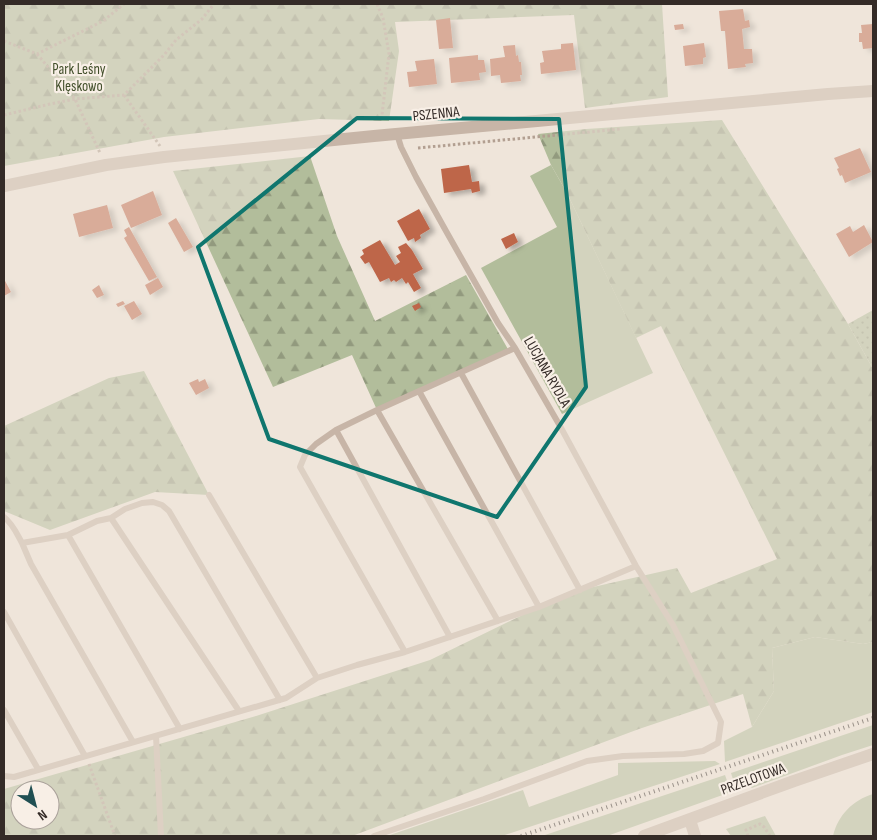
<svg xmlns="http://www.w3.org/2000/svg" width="877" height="840" font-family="'Sofia Sans Condensed',sans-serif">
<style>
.grass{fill:#b2bd9b}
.forest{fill:url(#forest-firs);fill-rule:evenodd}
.garden{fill:url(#garden-dots)}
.building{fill:#be664a;filter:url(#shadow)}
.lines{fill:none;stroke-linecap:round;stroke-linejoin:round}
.path{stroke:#b29f91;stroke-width:3;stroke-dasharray:2.5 2.5;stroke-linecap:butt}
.service{stroke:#c7b5a7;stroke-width:6}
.minor{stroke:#c7b5a7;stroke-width:12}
.tertiary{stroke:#c7b5a7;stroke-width:12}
.rail{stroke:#342b27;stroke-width:4;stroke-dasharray:1 4;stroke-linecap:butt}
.marked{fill:none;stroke:#0f766e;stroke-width:4;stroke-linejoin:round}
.labels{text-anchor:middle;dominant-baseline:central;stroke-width:4.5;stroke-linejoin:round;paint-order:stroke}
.park-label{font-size:15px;fill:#43502c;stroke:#f8efe6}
.street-label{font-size:15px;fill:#342b27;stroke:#f8efe6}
</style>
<defs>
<pattern id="forest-firs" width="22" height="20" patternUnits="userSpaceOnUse" patternTransform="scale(1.25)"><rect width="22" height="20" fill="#b2bd9b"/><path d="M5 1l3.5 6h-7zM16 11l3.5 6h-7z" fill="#929a7e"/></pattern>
<pattern id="garden-dots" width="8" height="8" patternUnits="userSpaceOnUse" patternTransform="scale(1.25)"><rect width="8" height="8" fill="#b2bd9b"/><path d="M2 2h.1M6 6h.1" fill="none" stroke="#929a7e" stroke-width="1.8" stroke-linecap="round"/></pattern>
<filter id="shadow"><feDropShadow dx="5.5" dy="3" stdDeviation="2.5" flood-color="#0004"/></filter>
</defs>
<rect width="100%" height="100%" fill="#efe5da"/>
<!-- grass -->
<path class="grass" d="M551,165L567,193L653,373L562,414L481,268L557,227L530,176Z
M815,637L863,644L873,642V712L725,762L724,741L752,727L774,691L772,648Z
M873,725V745L842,755L752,788L748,785L736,789L731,773Z
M715,761L720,764L502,836H387L523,790L529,807L618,775V763Z
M725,775L731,792L607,836H542Z
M873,794V836H833C838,815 853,800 873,794Z
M765,816L776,836H731L726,829Z"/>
<!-- forest -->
<path class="forest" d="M4,4H662L668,97L585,108L574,15L395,22L399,51L389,121L319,119L164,137L4,166Z
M722,120L848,324L873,369V642L863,644L815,637L772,648L774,691L752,727L743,694L639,729L352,836H4V789L256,716L430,660L539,607L580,590L677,568L691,593L777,559L661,326L636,338L567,193L551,165L538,134L586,129ZM20,790H50V820H20Z
M310,156L337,236L375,321L466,275L509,351L377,410L352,355L273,387L173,171Z
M144,371L209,495L155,492L50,530L4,511V426L109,378Z"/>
<!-- garden -->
<path class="garden" d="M873,310V369L848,324Z"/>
<!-- building -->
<path class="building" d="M743,9L745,21L749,20L750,27L742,29L744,49H752L753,63L745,64L746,67L728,69L725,31H721L719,11Z
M450,18L453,48L439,49L436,20Z
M683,24L684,29L675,30L674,25Z
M873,24V48L863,49L862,42H859V33H862L861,25Z
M573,43L576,70L541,74L540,63L544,62L542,51L561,49V44Z
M704,43L706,57L703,58V64L685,66L683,46Z
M515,45L516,56L518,55L519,62H521L522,75H520L521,81L501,83L500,75L491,76L490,59L505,57L503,46Z
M478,55V60H484L486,72L479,73L480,80L451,83L449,58Z
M434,59L437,84L409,87L407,72L417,71L415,61Z
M860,148L871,172L845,183L842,175L840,176L837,169L839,168L834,158Z
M469,165L472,182L479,181L480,191L472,193L471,189L444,193L441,169Z
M153,191L162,215L131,228L121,205Z
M107,205L113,228L79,237L73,214Z
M419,209L430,229L420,235L421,238L415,242L414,238L408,241L397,221Z
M176,218L193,247L184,252L168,223Z
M864,225L873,242L849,257L836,234L850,226L853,232Z
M129,227L157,277L149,281L124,238L127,236L124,230Z
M514,233L518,242L506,249L501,239Z
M380,240L395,265L400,262L396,256L401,253L398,247L406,243L412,250L423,269L413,274L421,288L414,292L408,282L406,284L402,278L396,282L394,280L391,282L389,278L380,282L369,262L365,264L360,257L364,254L362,250Z
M158,278L163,287L150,295L145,285Z
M4,279L11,292L4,296Z
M99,285L104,295L97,298L92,290Z
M123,301L125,304L118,307L116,304Z
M134,301L142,314L132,320L124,306Z
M419,303L421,307L415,311L412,306Z
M198,379L199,382L205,379L209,388L196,395L189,383Z"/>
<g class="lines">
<!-- path -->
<path class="path" d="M377,4L383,18L389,54L382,115L380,121
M4,41L37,54L103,21L124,4
M37,54L75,99L100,153
M124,95L160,146
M4,115L50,104L75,99L124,95L164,55L176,40L202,19L214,4
M418,148L621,129
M89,764L115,836
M748,836L746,830L760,824L764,827L770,836"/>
<!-- service -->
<path class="service" d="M461,373L580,590
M419,391L539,607
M377,410L498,621
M336,430L450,637
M209,495L317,678
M4,517C13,524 17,534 22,543L68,535L97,521L111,518L125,509L142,503L153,502L162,505L169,511L280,700
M111,518L239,711
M68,535L180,729
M22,543L31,564L133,742
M4,612L85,756
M405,652L300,467L305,455L316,444L336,430L377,410L515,348
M4,710L38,769
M156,736L161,836
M4,776L14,777L286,698L317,678L357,665L405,652L539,607L636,566
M374,836L484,799L587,761L623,756L684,754L703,751L718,743L721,722L673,625L636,566L560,426L515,348L498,323L446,231L416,177L401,147L397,134"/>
<!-- minor -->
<path class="minor" d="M690,820L695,836
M644,836L794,781L873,754"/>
<!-- tertiary -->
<path class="tertiary" d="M4,186L106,165L164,157L374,136L828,94L873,91"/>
<!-- rail -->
<path class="rail" d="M521,836L873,718"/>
</g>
<!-- marked area -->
<path d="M0 0H877V840H0ZM357,118L559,119L586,387L497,517L269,439L198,247Z" fill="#efe5da" fill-opacity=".55" fill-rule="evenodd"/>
<path class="marked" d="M357,118L559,119L586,387L497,517L269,439L198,247Z"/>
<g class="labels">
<!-- park labels -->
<g class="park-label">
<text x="79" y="69">Park Leśny<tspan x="79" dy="17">Klęskowo</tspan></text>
</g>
<!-- street labels -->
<g class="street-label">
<text transform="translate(436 114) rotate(-6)">PSZENNA</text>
<text transform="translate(547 372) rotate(60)">LUCJANA RYDLA</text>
<text transform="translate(753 779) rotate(-20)">PRZELOTOWA</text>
</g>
</g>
<!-- border -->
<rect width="877" height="840" fill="none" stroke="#342b27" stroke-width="10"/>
<!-- north arrow -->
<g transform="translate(35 805) rotate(144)"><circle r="24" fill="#f8efe6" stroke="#aaa19a"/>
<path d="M0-4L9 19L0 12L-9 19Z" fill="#204f52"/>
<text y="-8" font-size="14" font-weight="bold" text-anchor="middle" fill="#342b27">N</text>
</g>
</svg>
